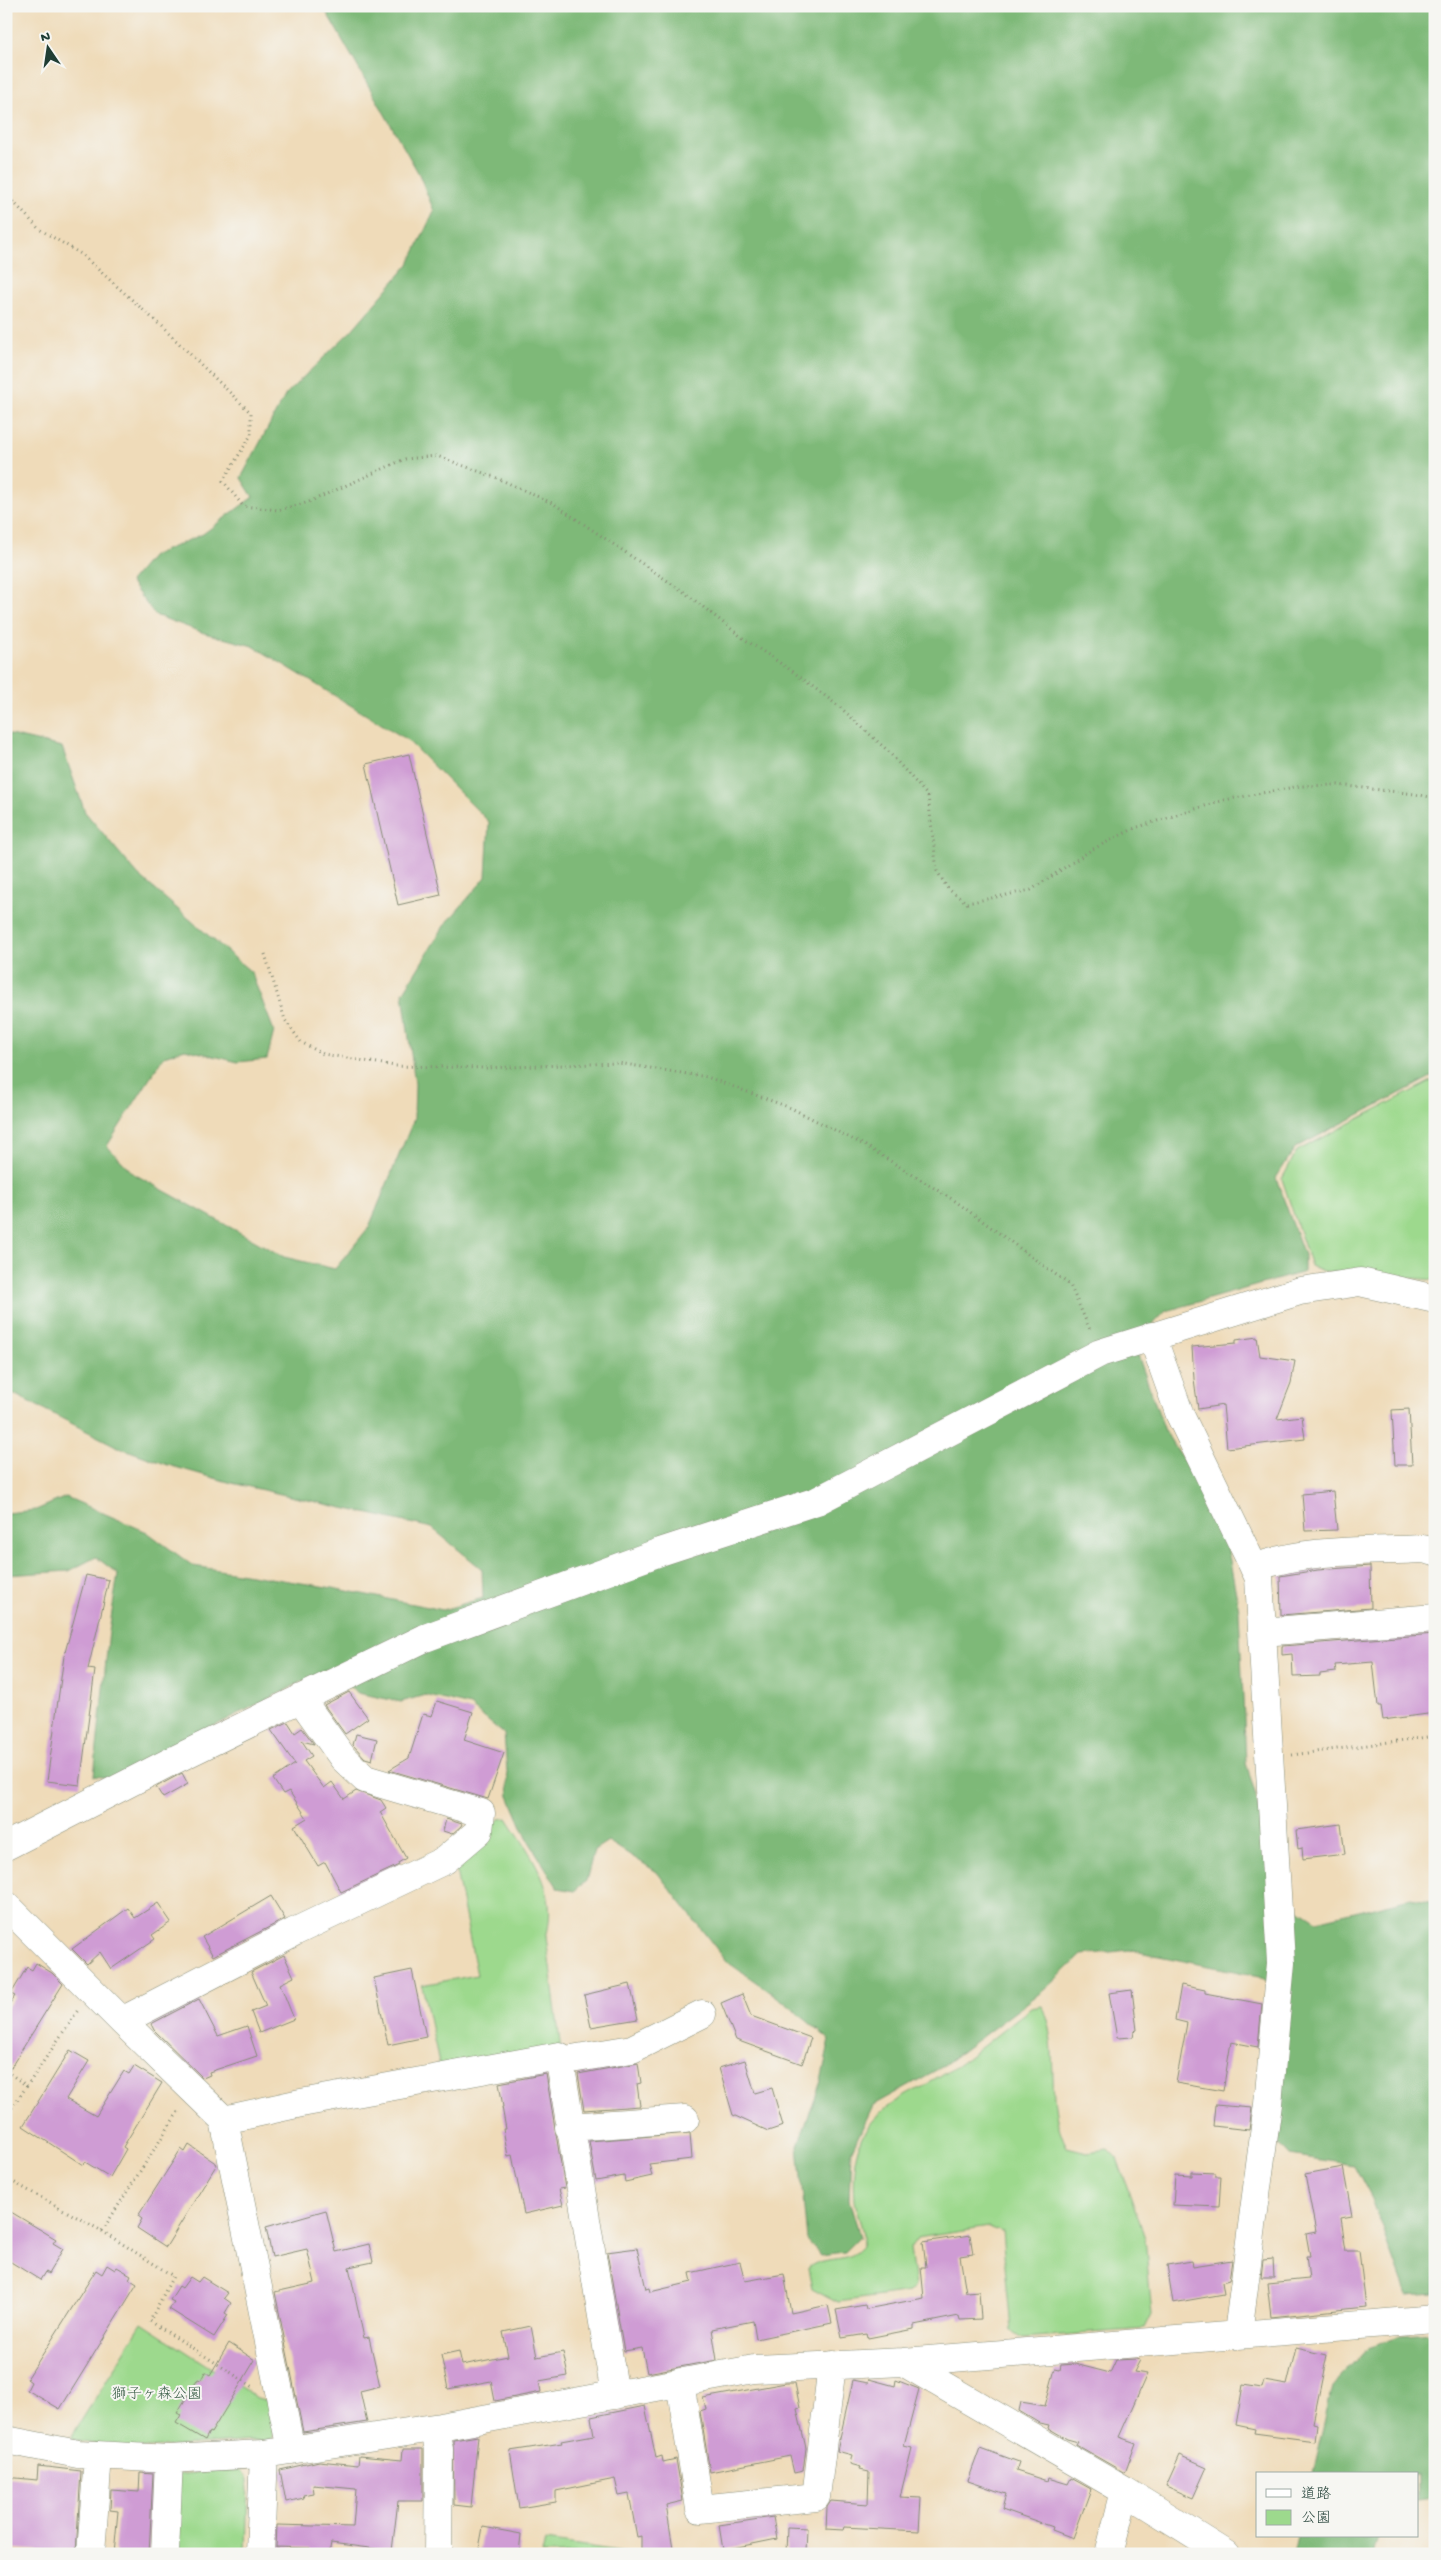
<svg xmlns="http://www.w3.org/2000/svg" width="1441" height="2560" font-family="'Gochi Hand','Klee One',sans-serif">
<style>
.green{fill:#9dd98d;stroke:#5e8b60}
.forest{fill:#7eb978;stroke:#4e7b56}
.building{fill:#cf9cd4}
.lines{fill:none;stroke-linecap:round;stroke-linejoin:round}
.minor-casing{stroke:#878c76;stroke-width:29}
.path{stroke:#878c76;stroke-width:3;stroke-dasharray:1 4;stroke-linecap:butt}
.minor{stroke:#fff;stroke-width:28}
.labels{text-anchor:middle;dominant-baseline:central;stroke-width:4;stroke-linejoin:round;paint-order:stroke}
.park-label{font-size:15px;fill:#385c46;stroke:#f6f6f2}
</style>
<rect width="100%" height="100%" fill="#f6f6f2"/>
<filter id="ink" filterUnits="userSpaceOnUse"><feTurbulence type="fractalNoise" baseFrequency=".02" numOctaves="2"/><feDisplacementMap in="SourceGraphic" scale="10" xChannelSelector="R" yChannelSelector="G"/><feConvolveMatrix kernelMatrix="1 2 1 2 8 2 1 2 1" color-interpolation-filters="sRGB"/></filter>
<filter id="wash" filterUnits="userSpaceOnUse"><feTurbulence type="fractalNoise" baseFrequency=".0096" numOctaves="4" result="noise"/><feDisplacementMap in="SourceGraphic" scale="20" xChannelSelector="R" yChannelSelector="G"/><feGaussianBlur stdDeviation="1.12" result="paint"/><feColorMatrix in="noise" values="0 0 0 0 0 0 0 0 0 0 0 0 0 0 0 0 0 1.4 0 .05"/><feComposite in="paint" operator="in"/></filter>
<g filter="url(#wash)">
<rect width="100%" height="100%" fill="#efdbb9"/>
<!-- green -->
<path class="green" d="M1435,1079V1280L1323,1271L1311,1266L1282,1179L1297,1151Z
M507,1818C530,1854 560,1891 546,1937L561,2050L441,2072L422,1985L477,1975L454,1861L456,1855L500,1819Z
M1042,2006C1062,2052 1043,2101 1067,2147L1087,2152L1108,2149L1117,2158L1145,2238L1152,2315L1145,2329L1023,2338L1011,2330L1002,2232L989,2227L917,2238L910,2248L915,2286L909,2292L838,2302L812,2288L808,2268C823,2255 847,2264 860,2248C869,2236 855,2213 854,2200C852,2176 854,2147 868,2127C888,2100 918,2091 946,2073C975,2054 1002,2030 1031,2008Z
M142,2323L257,2398L269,2401L275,2428L271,2440L130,2449L70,2439Z
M239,2468L248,2479L246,2554H170L174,2475Z
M545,2540L638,2554H542Z"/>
<!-- forest -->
<path class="forest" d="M323,6H1435V1075L1295,1148L1276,1178L1304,1255V1272L1166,1311L1134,1344L1165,1431L1223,1524L1239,1610L1246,1763L1288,1902L1317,1921L1411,1898L1435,1902V2293L1407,2295L1372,2199L1354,2165L1290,2155L1279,2143L1287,1994L1259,1976L1129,1950L1082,1955L1044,1990L940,2068L873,2105L851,2152L849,2200L860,2237L845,2252L821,2255L807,2240L798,2146L821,2081L830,2040L783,2001L726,1961L657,1872L608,1841L594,1850L586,1881L574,1891L558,1888L527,1838L509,1796L504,1734L470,1706L425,1695L401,1702L358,1693L327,1669L111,1778L94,1776L109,1631L118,1574L96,1557L69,1571L6,1575V1513L36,1510L66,1497L147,1532L193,1566L327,1587L443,1610L483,1598L482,1569L432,1528L232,1483L168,1465L116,1446L6,1390V734L62,747L85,812L138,875L251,972L274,1031L267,1059L238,1062L185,1049L164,1056L107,1146L134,1174L284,1257L335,1269L369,1227L414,1119L415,1084L403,993L444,926L486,877L489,822L406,739L253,646L204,633L155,615L130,582L152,556L203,534L253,497L241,478L286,394L352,330L409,264L434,211L419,174Z
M1435,2333V2497L1417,2499V2474H1312L1333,2385L1368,2347L1403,2335Z
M1297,2536H1378L1372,2554H1293Z"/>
<g id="blocks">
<!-- building -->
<path class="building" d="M409,754L441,895L398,905L366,764Z
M1257,1337L1260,1356L1295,1361L1291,1383L1277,1419L1302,1416L1305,1439L1227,1448L1223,1405L1198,1409L1194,1379L1192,1347L1236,1343V1340Z
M1409,1409L1412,1465H1395L1392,1410Z
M1333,1491L1337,1530L1305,1531L1302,1494Z
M1370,1566L1371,1608L1281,1615L1280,1576L1318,1570Z
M86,1575L109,1580L88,1669L95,1670L80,1785L47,1781L64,1656Z
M1435,1634V1713L1383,1720L1381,1706H1378L1373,1662L1335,1665L1336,1672L1320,1674V1676L1293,1677L1292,1654L1282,1655V1646Z
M349,1692L368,1718L345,1734L324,1705Z
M437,1701L473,1712L464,1740L504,1753L488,1799L389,1770L409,1758L423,1714L432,1716Z
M288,1722L295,1733L302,1728L314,1744L302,1741L312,1756L304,1761L324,1788L332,1782L344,1799L356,1791L381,1800L386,1808L380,1812L406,1858L398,1863L399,1865L341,1892L325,1862L318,1866L294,1826L307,1818L289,1791L283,1794L273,1779L295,1764L271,1730Z
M356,1734L377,1739L372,1760L365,1758L353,1745Z
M182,1773L188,1784L163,1798L156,1787Z
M446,1819L462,1824L461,1826L452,1834L443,1831Z
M1341,1824L1345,1854L1303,1859L1302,1848L1298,1849L1296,1830Z
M271,1896L285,1919L213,1956L202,1937Z
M158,1903L171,1922L152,1935L155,1939L111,1969L100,1952L87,1964L72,1949L128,1908L135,1918Z
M284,1955L294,1977L280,1984L294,2019L259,2033L251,2012L266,2006L251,1972Z
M36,1963L52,1973L63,1984L6,2075V2009L15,1996L11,1994L27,1967L32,1970Z
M412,1970L426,2037L388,2045L374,1978Z
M630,1984L638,2019L591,2027L584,1995Z
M1181,1985L1205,1990V1993L1262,2004L1258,2047L1231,2042L1223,2091L1176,2083L1187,2023L1175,2020Z
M1132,1990L1137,2030L1134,2031L1133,2037L1117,2038L1109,1993Z
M742,1994L751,2016L811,2038L802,2064L736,2040L721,2003Z
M199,1999L218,2036L247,2026L257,2056L209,2072L210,2075L203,2078L154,2030L151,2024Z
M70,2050L89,2061L66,2099L96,2116L124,2071L129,2074L134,2066L162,2083L123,2147L126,2149L110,2177L85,2162L83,2165L23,2126Z
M745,2060L755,2093L772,2088L783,2126L768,2131L733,2115L719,2068Z
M638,2063L641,2083L637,2084L640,2106L584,2110L578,2074Z
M546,2074L565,2188L559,2189L563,2205L524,2214L512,2155L508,2156L503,2129H506L502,2107H503L499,2083Z
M1215,2105L1252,2108L1249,2130L1213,2126Z
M690,2133L692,2159L649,2164L652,2176L625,2182L624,2176L596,2181L589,2141Z
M189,2145L217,2164L166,2247L137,2228L142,2219L138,2216L181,2149L185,2152Z
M1343,2167L1352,2216L1341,2218L1346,2251H1359L1366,2307L1271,2317L1267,2283L1309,2279L1306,2256H1310L1306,2234L1316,2232L1305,2174Z
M1192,2172L1215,2173V2176H1221L1219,2207L1173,2205L1175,2175L1192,2176Z
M6,2209L56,2239L53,2243L63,2249L48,2274L45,2272L40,2280L6,2259Z
M326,2210L336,2252L369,2244L373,2262L349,2267L364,2338L369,2337L380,2386L360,2391L367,2422L303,2432L275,2292L315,2283L307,2249L272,2257L266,2227Z
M970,2235L973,2254L960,2256L966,2292L979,2291L981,2319L960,2320L959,2316L914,2325V2329L868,2338L867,2334L842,2338L836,2310L865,2305L866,2309L924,2298L921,2267H926L923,2242Z
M637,2248L646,2289L649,2288L650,2292L692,2282L690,2273L740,2262L745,2281L784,2274L791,2313L828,2305L832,2323L756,2339L753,2321L712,2329L717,2360L647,2373L642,2348L624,2351L607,2252Z
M1273,2259L1274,2277H1261L1263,2260Z
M1232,2260L1229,2280L1222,2282L1224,2294L1173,2303L1167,2265L1192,2261L1193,2266Z
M107,2265L115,2270L117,2267L131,2275L129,2279L137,2284L60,2409L27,2390L31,2382L27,2379L96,2270L102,2274Z
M190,2277L198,2282L202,2277L228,2293L224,2298L231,2303L225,2313L228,2315L214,2337L169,2309L174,2302L170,2300L179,2286L182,2288Z
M531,2326L537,2357L563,2352L568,2376L539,2381L541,2392L495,2401L491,2381L448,2389L441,2355L459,2351L462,2365L508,2356L503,2332Z
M229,2343L255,2360L211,2433L209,2432L205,2440L176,2423L181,2415L177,2413L198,2379L201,2380L205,2372L210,2375Z
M1296,2348L1327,2355L1313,2423L1317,2424L1315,2441L1254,2433L1255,2429L1236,2425L1243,2385L1262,2388L1264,2381L1287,2385Z
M1137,2359L1140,2360L1134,2372L1147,2374L1119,2437L1136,2443L1125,2473L1076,2445L1078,2442L1067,2439L1048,2428L1049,2425L1039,2423L1019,2411L1021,2402L1045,2406L1055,2369L1060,2370L1061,2365L1075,2364L1110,2373L1116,2360Z
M869,2379L895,2386L896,2380L919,2389L904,2446L912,2448L900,2497L921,2498L919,2531L844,2527L843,2530L826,2529L827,2507L831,2501L868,2504L869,2472L860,2470L861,2467L850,2464L852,2455L837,2451L853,2380L868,2383Z
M786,2383H795L800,2408L797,2409L806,2448L803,2471L794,2473L790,2456L710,2472L700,2411L706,2409L703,2398Z
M645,2406L656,2458L662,2456L663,2462L676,2459L683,2501L666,2505L674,2554L641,2549V2536L637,2537L629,2494L619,2496L615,2479L556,2491V2502L519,2508L510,2451L562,2443L561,2441L594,2435L591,2417Z
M478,2436L471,2507L454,2505L453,2440Z
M980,2448L1019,2462L1016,2471L1047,2481L1048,2478L1068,2484L1071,2478L1091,2489L1073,2538L1052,2530L1053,2527L1002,2509L1006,2494L968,2481Z
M403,2449H423V2501H398L392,2551L331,2543L329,2554H310V2548L276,2547L277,2525L353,2527L356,2489L313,2485L314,2493L303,2495L304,2498L286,2502L280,2470L319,2461L358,2465L359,2456L402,2460Z
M1180,2455L1207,2467L1193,2498L1166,2486Z
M38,2466L81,2471L76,2554L6,2548V2477L37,2480Z
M140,2473L153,2474L149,2554H114L118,2511L110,2510L111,2490L139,2492Z
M773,2517L777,2539L723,2550L719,2525Z
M483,2527L521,2534L519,2554H478Z
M787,2527L807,2528L806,2554H786Z"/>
</g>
</g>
<g filter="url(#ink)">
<use href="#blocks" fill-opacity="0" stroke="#878c76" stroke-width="1"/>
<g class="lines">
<!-- minor casing -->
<g class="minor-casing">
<path id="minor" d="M1152,1336L1180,1415L1259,1578L1281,1963L1268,2104L1238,2333
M1254,1568C1306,1548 1368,1552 1423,1549L1435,1552
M1263,1632L1435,1618
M6,1846L168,1763L425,1638L660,1552L817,1501L1100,1353L1300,1291L1360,1282L1435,1299
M6,1905L122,2021L224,2120L291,2450
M122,2021L294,1932L445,1860L479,1831L481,1813L365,1779L343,1758L300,1698
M559,2061L632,2049L702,2014
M224,2120L301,2103L559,2056L615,2395
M569,2127L685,2119
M903,2362L1125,2491L1226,2554
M680,2382L700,2509L816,2497L832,2365
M434,2428L439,2449L438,2554
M6,2440L78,2454L169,2459L264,2454L440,2427L754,2369L903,2362L1435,2319
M91,2554L98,2455
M165,2554L169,2459
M260,2554L264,2454
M1109,2554L1125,2491"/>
</g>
<!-- path -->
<path class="path" d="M6,194L39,229L81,254L160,325L251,413V435L223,481L243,506L278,510L309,502L405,459L437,456L497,478L554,504L684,592L744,639L792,671L841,708L887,750L928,796L937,871L948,889L967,903L1031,890L1091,850L1135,828L1224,800L1300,786L1338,785L1415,794L1435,798
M265,954L285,1020L301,1042L323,1054L395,1066L485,1068L618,1063L707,1077L791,1108L866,1146L955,1201L1070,1285L1091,1332
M1292,1755L1435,1736
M6,2071L27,2086L78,2010
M6,2116L27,2086
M6,2178L102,2231L180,2109
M102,2231L173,2276L150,2321L255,2388"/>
<!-- minor -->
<use href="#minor" class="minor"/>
</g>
</g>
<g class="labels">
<!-- park labels -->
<g class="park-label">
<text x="157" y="2395">獅子ヶ森公園</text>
</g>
</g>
<!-- margin -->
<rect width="1441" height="2560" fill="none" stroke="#f6f6f2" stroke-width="25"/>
<!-- legend -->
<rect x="1256" y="2472" width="162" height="65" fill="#f6f6f2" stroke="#a0aca6"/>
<rect x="1266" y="2489" width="25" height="8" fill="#ffffff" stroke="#a0aca6"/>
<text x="1301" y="2498" font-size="15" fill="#1f3d34">道路</text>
<rect x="1266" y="2510" width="25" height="15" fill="#9dd98d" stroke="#a0aca6"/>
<text x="1301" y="2522" font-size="15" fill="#1f3d34">公園</text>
<!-- north arrow -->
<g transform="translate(48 48) rotate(347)" stroke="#f6f6f2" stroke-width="4" paint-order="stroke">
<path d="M0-4L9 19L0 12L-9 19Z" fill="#1f3d34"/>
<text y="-8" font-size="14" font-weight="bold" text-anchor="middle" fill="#1f3d34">N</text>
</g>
</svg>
